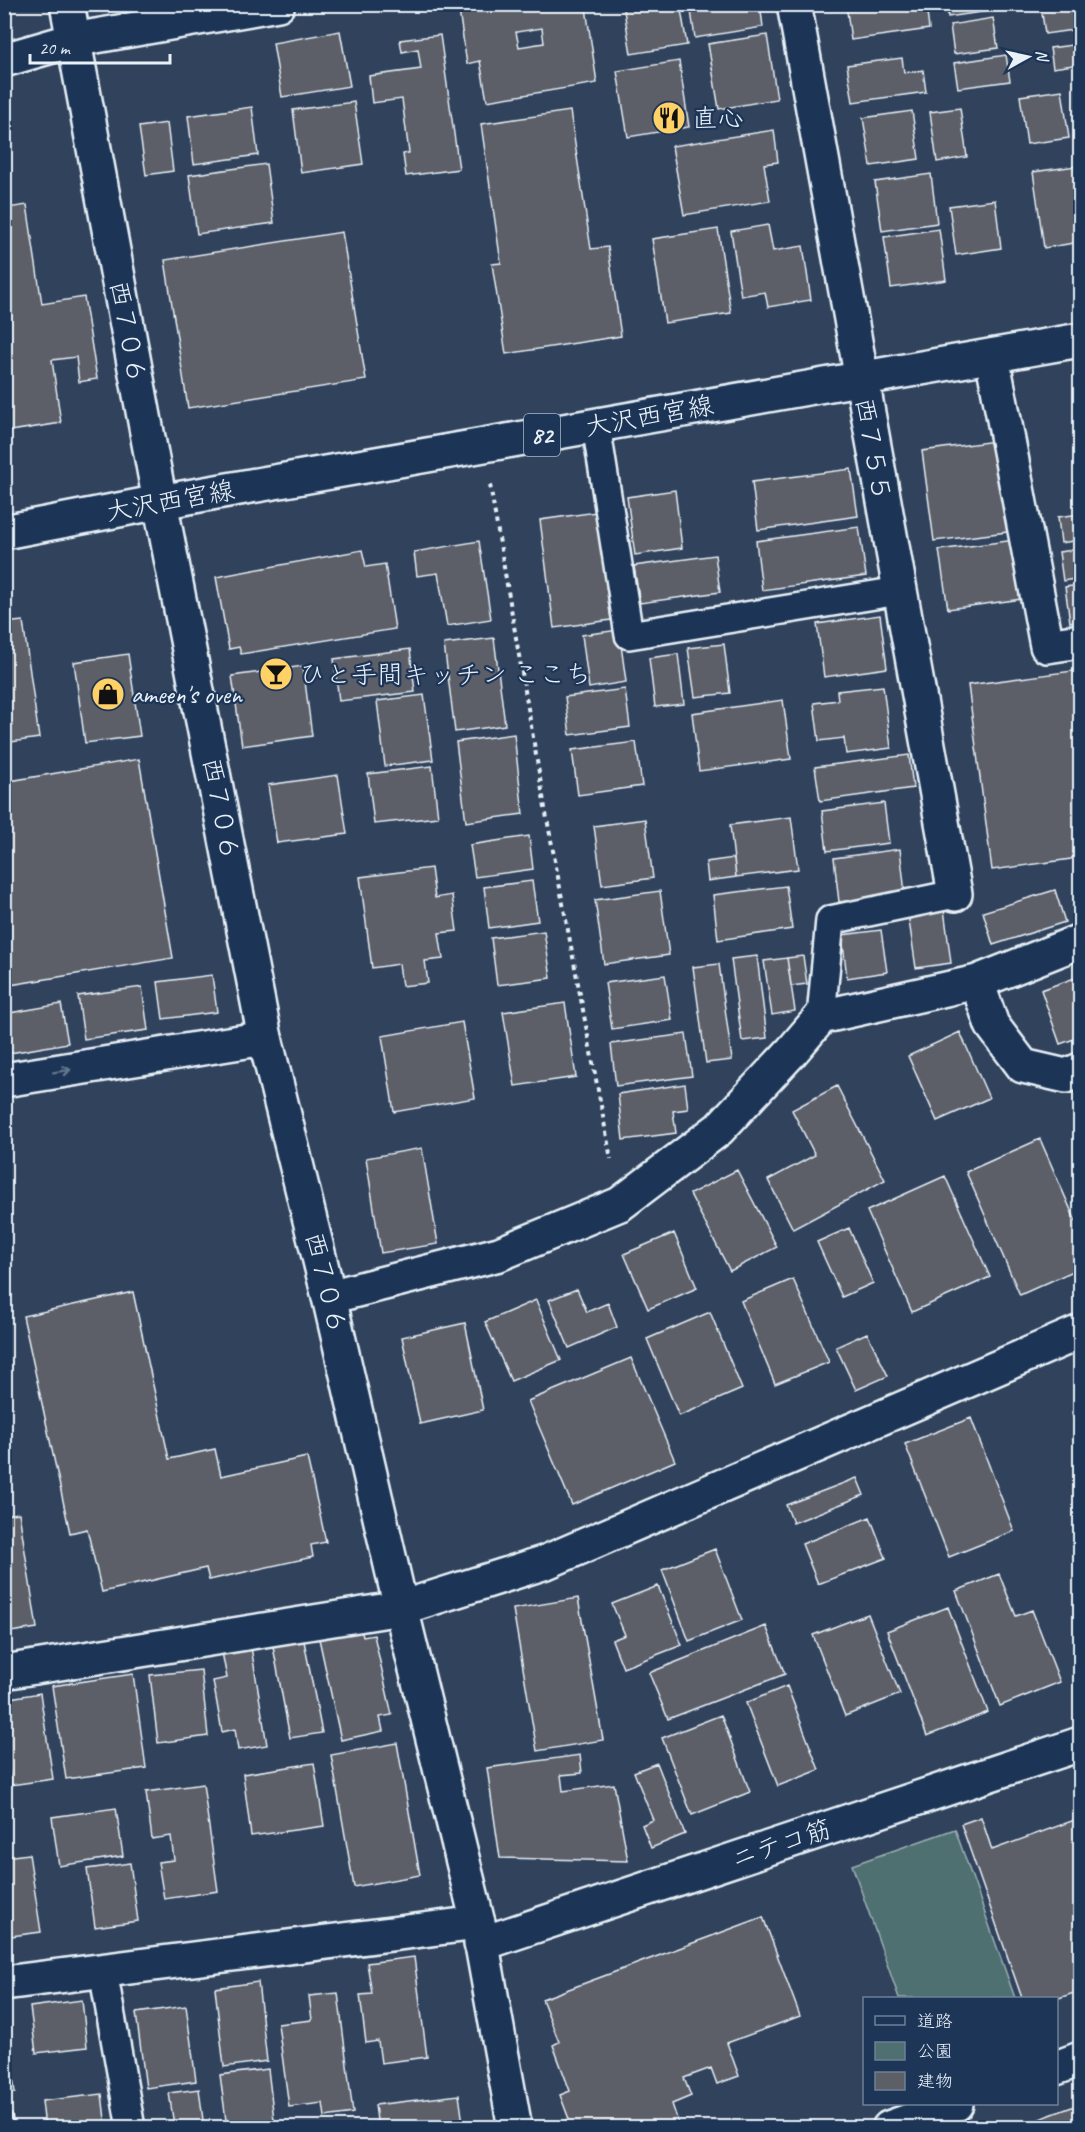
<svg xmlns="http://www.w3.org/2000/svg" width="1085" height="2132" font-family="Caveat,'Klee One',sans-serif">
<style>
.green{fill:#4f7071;stroke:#9cb0b4;stroke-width:1.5}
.building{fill:#5d5f67;stroke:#e8f1f8;stroke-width:1.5;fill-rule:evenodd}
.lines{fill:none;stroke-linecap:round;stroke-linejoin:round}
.lane-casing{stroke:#e8f1f8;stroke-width:32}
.street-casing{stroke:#e8f1f8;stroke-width:38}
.secondary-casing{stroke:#e8f1f8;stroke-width:38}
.primary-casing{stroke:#e8f1f8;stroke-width:38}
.path{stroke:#e8f1f8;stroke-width:4;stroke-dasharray:4.5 4.5;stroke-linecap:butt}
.lane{stroke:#1d3557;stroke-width:27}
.street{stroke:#1d3557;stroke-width:33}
.secondary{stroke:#1d3557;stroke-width:33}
.primary{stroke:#1d3557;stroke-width:33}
.oneway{stroke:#64778f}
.labels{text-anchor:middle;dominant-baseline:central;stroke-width:4.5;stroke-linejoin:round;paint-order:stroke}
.shield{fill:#1d3557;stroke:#abb9c8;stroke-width:1.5}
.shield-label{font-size:24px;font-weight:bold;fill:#e8f1f8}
.poi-label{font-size:26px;fill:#e8f1f8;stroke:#1d3557;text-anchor:start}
.street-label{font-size:26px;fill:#e8f1f8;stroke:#1d3557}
</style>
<rect width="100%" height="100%" fill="#30425c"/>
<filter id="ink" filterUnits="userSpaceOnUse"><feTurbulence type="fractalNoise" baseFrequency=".0167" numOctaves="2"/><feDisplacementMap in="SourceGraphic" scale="12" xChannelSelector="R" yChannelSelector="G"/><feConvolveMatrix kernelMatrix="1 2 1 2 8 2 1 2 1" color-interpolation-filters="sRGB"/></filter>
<g filter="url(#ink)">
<!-- green -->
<path class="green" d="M955,1829L1015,1998H899L852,1865Z"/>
<!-- building -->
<path class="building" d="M458,4H574L575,9L586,8L597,83L487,101L480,61L467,64ZM542,28L544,43L519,47L516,32Z
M623,4H680L687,45L631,54Z
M690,4H760L763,27L695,38Z
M846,4H926L929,29L851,40Z
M946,4H994L995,10L948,17Z
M1050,4H1080V29L1045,34L1041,6Z
M993,18L998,48L954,54L950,25Z
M340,31L350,86L282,97L273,43Z
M440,35L459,169L406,176L403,154L409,153L402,99L372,103L369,76L421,69L418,49L402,52L400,40Z
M767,35L777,99L719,109L708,44Z
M1080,44V64L1053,68L1050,48Z
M1006,55L1010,81L958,88L954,63Z
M902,58L904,73L923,70L926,92L853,102L847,65Z
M679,61L689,127L628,137L617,71Z
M1062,90L1069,138L1027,144L1020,96Z
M354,102L363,164L301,173L293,110Z
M252,107L258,155L194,164L188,116Z
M960,108L967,157L937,162L930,112Z
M570,111L591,249L608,247L621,336L506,354L492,264L501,263L481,124Z
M912,111L919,159L871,166L863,118Z
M167,123L173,171L146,175L139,127Z
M774,130L778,162L764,164L770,201L684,215L672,146Z
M266,164L274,223L197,234L189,175Z
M1076,166L1080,196V242L1044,248L1033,172Z
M931,174L937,223L882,231L875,182Z
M4,189L8,208L27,205L42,304L84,297L97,379L79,382L76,357L52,360L61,423L4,432Z
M995,200L1001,248L956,255L949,206Z
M768,225L773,251L803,246L811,300L768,307L765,292L741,296L731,231Z
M718,229L731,313L665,323L652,239Z
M939,229L946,280L891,288L884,237Z
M342,232L366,380L188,408L165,260Z
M995,441L1007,532L934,541L922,451Z
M851,469L858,516L758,530L752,482Z
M675,490L682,548L635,555L627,497Z
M596,512L611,620L554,628L540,520Z
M1080,514V540L1061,543L1058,517Z
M859,527L866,576L762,590L756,541Z
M1015,540L1022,599L948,609L939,550Z
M479,541L491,619L447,626L438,573L417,576L414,552Z
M1080,549V578L1063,581L1059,552Z
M362,550L366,567L385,564L395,629L241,654L239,647L229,649L216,577Z
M715,555L720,592L640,603L634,566Z
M1080,585V620L1070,622L1065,587Z
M880,615L887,668L824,677L817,624Z
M23,621L39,738L4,743V623Z
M619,630L626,682L589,688L582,635Z
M494,638L505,725L455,732L444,644Z
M724,644L730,693L695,697L688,648Z
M410,649L415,692L339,701L334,659Z
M128,654L140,736L85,743L74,662Z
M678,654L684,704L655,707L649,658Z
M303,666L312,736L242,746L232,676Z
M1080,670V850L1071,859L992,870L968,685Z
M883,686L891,748L846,754L844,738L819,741L814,703L838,700L837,691Z
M625,689L630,727L570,735L565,697Z
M424,695L433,760L385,766L377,701Z
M783,700L791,759L699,771L692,713Z
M514,734L523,814L466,822L456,742Z
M636,742L642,786L578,795L572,750Z
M909,755L913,788L820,801L815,767Z
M139,759L173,958L4,986V782Z
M432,766L438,817L374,824L368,774Z
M338,775L347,834L277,843L268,785Z
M884,803L889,843L827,851L822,811Z
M791,817L798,869L736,877L730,825Z
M645,819L653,878L602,885L594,826Z
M529,836L533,869L475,877L470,845Z
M900,849L905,893L839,902L834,858Z
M734,858L736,877L708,881L706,862Z
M431,868L435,898L452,895L457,931L439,933L443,959L425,961L428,983L402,986L399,964L372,968L360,877Z
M532,881L538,921L489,928L484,887Z
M786,886L792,929L718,940L713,895Z
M1055,890L1065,922L993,945L983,912Z
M660,891L669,955L604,964L595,900Z
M944,909L951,963L916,968L908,914Z
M881,930L887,972L847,978L842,935Z
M544,931L551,978L497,985L491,938Z
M757,956L767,1038L742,1041L731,959Z
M803,956L807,984L791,986L787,958Z
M787,958L795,1011L772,1015L764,961Z
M719,964L732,1060L706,1063L693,967Z
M212,975L217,1012L163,1019L158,982Z
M665,975L672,1020L612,1029L605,983Z
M1080,976V1037L1060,1044L1041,990Z
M142,987L148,1030L84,1039L78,996Z
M565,1003L576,1077L515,1086L503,1012Z
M61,1004L68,1043L4,1054V1014Z
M462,1022L475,1098L394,1112L382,1036Z
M960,1032L989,1098L937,1121L908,1056Z
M686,1034L692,1076L616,1086L611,1044Z
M685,1084L688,1109L673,1111L676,1133L623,1140L618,1094Z
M837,1086L885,1180L793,1229L768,1180L815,1155L792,1110Z
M1040,1139L1080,1231V1268L1020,1295L966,1172Z
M422,1148L438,1244L381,1253L366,1158Z
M737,1170L777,1247L730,1271L690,1194Z
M945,1176L990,1277L912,1312L867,1211Z
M849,1228L873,1283L842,1297L817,1242Z
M674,1233L697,1288L648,1309L624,1254Z
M793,1279L829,1362L775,1384L741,1301Z
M577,1289L587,1312L608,1303L617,1327L569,1348L549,1300Z
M133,1292L169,1459L215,1449L221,1476L307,1457L326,1542L311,1545L313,1557L209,1580L206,1568L102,1592L87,1529L70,1533L23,1316Z
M536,1300L561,1360L511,1381L485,1322Z
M710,1312L742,1389L679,1416L647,1339Z
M465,1323L483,1410L420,1424L402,1337Z
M867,1333L888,1376L856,1390L836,1347Z
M631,1358L675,1461L572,1505L528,1401Z
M1080,1409V1444L1072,1412Z
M971,1418L1014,1531L949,1557L905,1444Z
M857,1478L864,1495L793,1523L786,1505Z
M19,1513L37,1628L4,1633V1515Z
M870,1517L886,1558L818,1584L802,1544Z
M715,1549L742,1620L689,1641L662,1570Z
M999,1574L1016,1616L1032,1610L1060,1682L1000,1706L956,1591Z
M658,1586L682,1645L623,1668L612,1640L625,1635L612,1604Z
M578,1598L603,1740L537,1751L513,1609Z
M948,1607L988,1712L927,1736L887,1631Z
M868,1614L900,1694L845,1716L813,1635Z
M360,1625L363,1637L374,1635L392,1715L380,1717L383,1731L341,1740L318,1634Z
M766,1626L785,1674L668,1719L649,1673Z
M303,1636L322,1733L290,1738L272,1641Z
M251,1647L267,1745L238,1750L235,1729L222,1732L213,1681L227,1678L222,1652Z
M201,1670L208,1736L158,1743L150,1675Z
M133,1674L146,1768L66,1779L52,1686Z
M787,1686L819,1770L778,1786L746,1703Z
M40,1693L53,1779L11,1785L4,1742V1699Z
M721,1715L750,1792L692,1815L662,1738Z
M397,1743L420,1875L354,1887L331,1755Z
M580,1755L582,1773L561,1775L563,1791L614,1784L628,1861L500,1858L487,1768Z
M314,1763L324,1826L251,1836L243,1774Z
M657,1763L685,1834L651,1848L642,1825L653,1820L634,1772Z
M203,1784L218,1891L164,1899L158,1862L174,1860L171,1836L152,1839L146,1792Z
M116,1808L123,1856L59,1866L52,1817Z
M981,1817L992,1850L1080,1818V1842L1079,1843L1080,1878L1077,1879L1080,1890V1991L1056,1999L1022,1998L961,1824Z
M29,1854L41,1932L4,1937V1857Z
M130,1863L138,1921L95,1927L87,1869Z
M763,1917L800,2016L727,2043L739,2076L717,2084L711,2068L684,2078L691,2096L672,2104L680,2128H566L564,2121L569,2119L560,2095L570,2091L553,2045L559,2042L542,1999Z
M414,1957L427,2057L381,2063L378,2041L366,2043L360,1995L372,1994L367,1963Z
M258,1982L267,2061L224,2067L215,1988Z
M338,1993L353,2113L325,2117L323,2103L289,2107L278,2024L312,2020L309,1996Z
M82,2000L87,2047L36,2053L30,2007Z
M186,2006L196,2081L146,2088L136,2013Z
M4,2029H7L15,2093L4,2094Z
M268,2069L275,2128H227L220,2075Z
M199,2089L204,2128H157L174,2125L169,2093Z
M102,2094L106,2128H45L42,2101Z
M459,2095L463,2123L426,2128H378L375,2105Z
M1080,2104V2128H1017L1050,2115Z
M12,2114L14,2128H4V2115Z"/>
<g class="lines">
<!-- lane casing -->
<g class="lane-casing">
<path id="lane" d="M596,425L629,635L899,591
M821,1017L830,920L955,894
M103,1971L131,2128"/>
</g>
<!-- street casing -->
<g class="street-casing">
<path id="street" d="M794,4L955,894
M4,60L73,40L278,4
M992,356L1047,646L1080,641
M977,982L992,1025L1023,1066L1066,1076L1080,1070
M4,1080L265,1038
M329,1297L499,1254L620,1204L719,1129L792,1051L821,1017L977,982L1080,941
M4,1672L401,1608L546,1562L1080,1332
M481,1944L1080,1744
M4,1983L478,1923
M1056,2068L1080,2059
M889,2128L956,2104"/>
</g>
<!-- secondary casing -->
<g class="secondary-casing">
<path id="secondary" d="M67,4L160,502L265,1038L329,1297L401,1608L478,1923L515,2128"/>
</g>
<!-- primary casing -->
<g class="primary-casing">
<path id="primary" d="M4,532L160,502L1080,340"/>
</g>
<!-- path -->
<path class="path" d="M490,485L545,808L611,1159"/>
<!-- lane -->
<use href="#lane" class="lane"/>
<!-- street -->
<use href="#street" class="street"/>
<!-- secondary -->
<use href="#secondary" class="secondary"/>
<!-- primary -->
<use href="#primary" class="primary"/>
</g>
<!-- one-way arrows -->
<defs><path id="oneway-shaft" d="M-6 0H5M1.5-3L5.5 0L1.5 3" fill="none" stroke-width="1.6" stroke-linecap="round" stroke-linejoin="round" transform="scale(1.5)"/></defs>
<use class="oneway" href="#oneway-shaft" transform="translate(62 1071) rotate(-9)"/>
</g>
<!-- icons -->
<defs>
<g id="restaurant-disc" transform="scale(1.725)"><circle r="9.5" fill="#ffd166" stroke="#1d3557"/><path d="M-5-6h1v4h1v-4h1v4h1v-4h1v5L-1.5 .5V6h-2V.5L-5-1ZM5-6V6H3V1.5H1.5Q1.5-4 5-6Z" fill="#111"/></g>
<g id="bar-disc" transform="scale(1.725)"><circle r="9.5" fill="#ffd166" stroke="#1d3557"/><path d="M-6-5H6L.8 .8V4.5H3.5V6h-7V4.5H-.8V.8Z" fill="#111"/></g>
<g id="shop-disc" transform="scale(1.725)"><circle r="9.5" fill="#ffd166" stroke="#1d3557"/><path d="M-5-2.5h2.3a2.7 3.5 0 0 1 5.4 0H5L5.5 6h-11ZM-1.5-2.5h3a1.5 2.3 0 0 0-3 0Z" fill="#111"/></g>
</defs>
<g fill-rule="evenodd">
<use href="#restaurant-disc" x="669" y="118"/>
<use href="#bar-disc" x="276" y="674"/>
<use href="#shop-disc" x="108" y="694"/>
</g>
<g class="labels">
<!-- shield labels -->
<rect class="shield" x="524" y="414" width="36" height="42" rx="4.5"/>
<g class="shield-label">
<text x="542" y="435">82</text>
</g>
<!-- poi labels -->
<g class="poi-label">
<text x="692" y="118">直心</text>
<text x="299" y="674">ひと手間キッチン ここち</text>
<text x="131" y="694">ameen's oven</text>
</g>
<!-- street labels -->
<g class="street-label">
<text transform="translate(128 332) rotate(79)">西７０６</text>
<text transform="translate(649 416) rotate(-10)">大沢西宮線</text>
<text transform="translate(873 449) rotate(80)">西７５５</text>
<text transform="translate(170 501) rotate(-10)">大沢西宮線</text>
<text transform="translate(221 809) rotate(79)">西７０６</text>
<text transform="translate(326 1283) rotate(76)">西７０６</text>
<text transform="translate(781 1844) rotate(-18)">ニテコ筋</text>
</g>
</g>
<!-- margin -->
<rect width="1085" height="2132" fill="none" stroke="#1d3557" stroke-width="24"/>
<rect x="12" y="12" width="1061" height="2108" fill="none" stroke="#e8f1f8" stroke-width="2" filter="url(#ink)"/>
<!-- legend -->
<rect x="863" y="1997" width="195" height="108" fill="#1d3557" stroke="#6e8097" stroke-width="1.5"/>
<rect x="875" y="2016" width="30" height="9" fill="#1d3557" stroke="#6e8097" stroke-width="1.5"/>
<text x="917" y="2027" font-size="18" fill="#e8f1f8">道路</text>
<rect x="875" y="2042" width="30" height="18" fill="#4f7071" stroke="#6e8097" stroke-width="1.5"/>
<text x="917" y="2057" font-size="18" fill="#e8f1f8">公園</text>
<rect x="875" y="2072" width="30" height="18" fill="#5d5f67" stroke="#6e8097" stroke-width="1.5"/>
<text x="917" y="2087" font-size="18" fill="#e8f1f8">建物</text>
<!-- north arrow -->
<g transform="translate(1028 57) rotate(82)" stroke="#1d3557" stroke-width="4.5" paint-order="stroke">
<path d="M0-4.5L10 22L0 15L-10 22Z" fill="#e8f1f8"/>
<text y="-9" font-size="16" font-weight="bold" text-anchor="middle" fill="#e8f1f8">N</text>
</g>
<!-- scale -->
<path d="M30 54v9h140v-9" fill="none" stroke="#e8f1f8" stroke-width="3"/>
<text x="39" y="54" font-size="18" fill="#e8f1f8" stroke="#1d3557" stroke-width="4.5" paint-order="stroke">20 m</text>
</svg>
